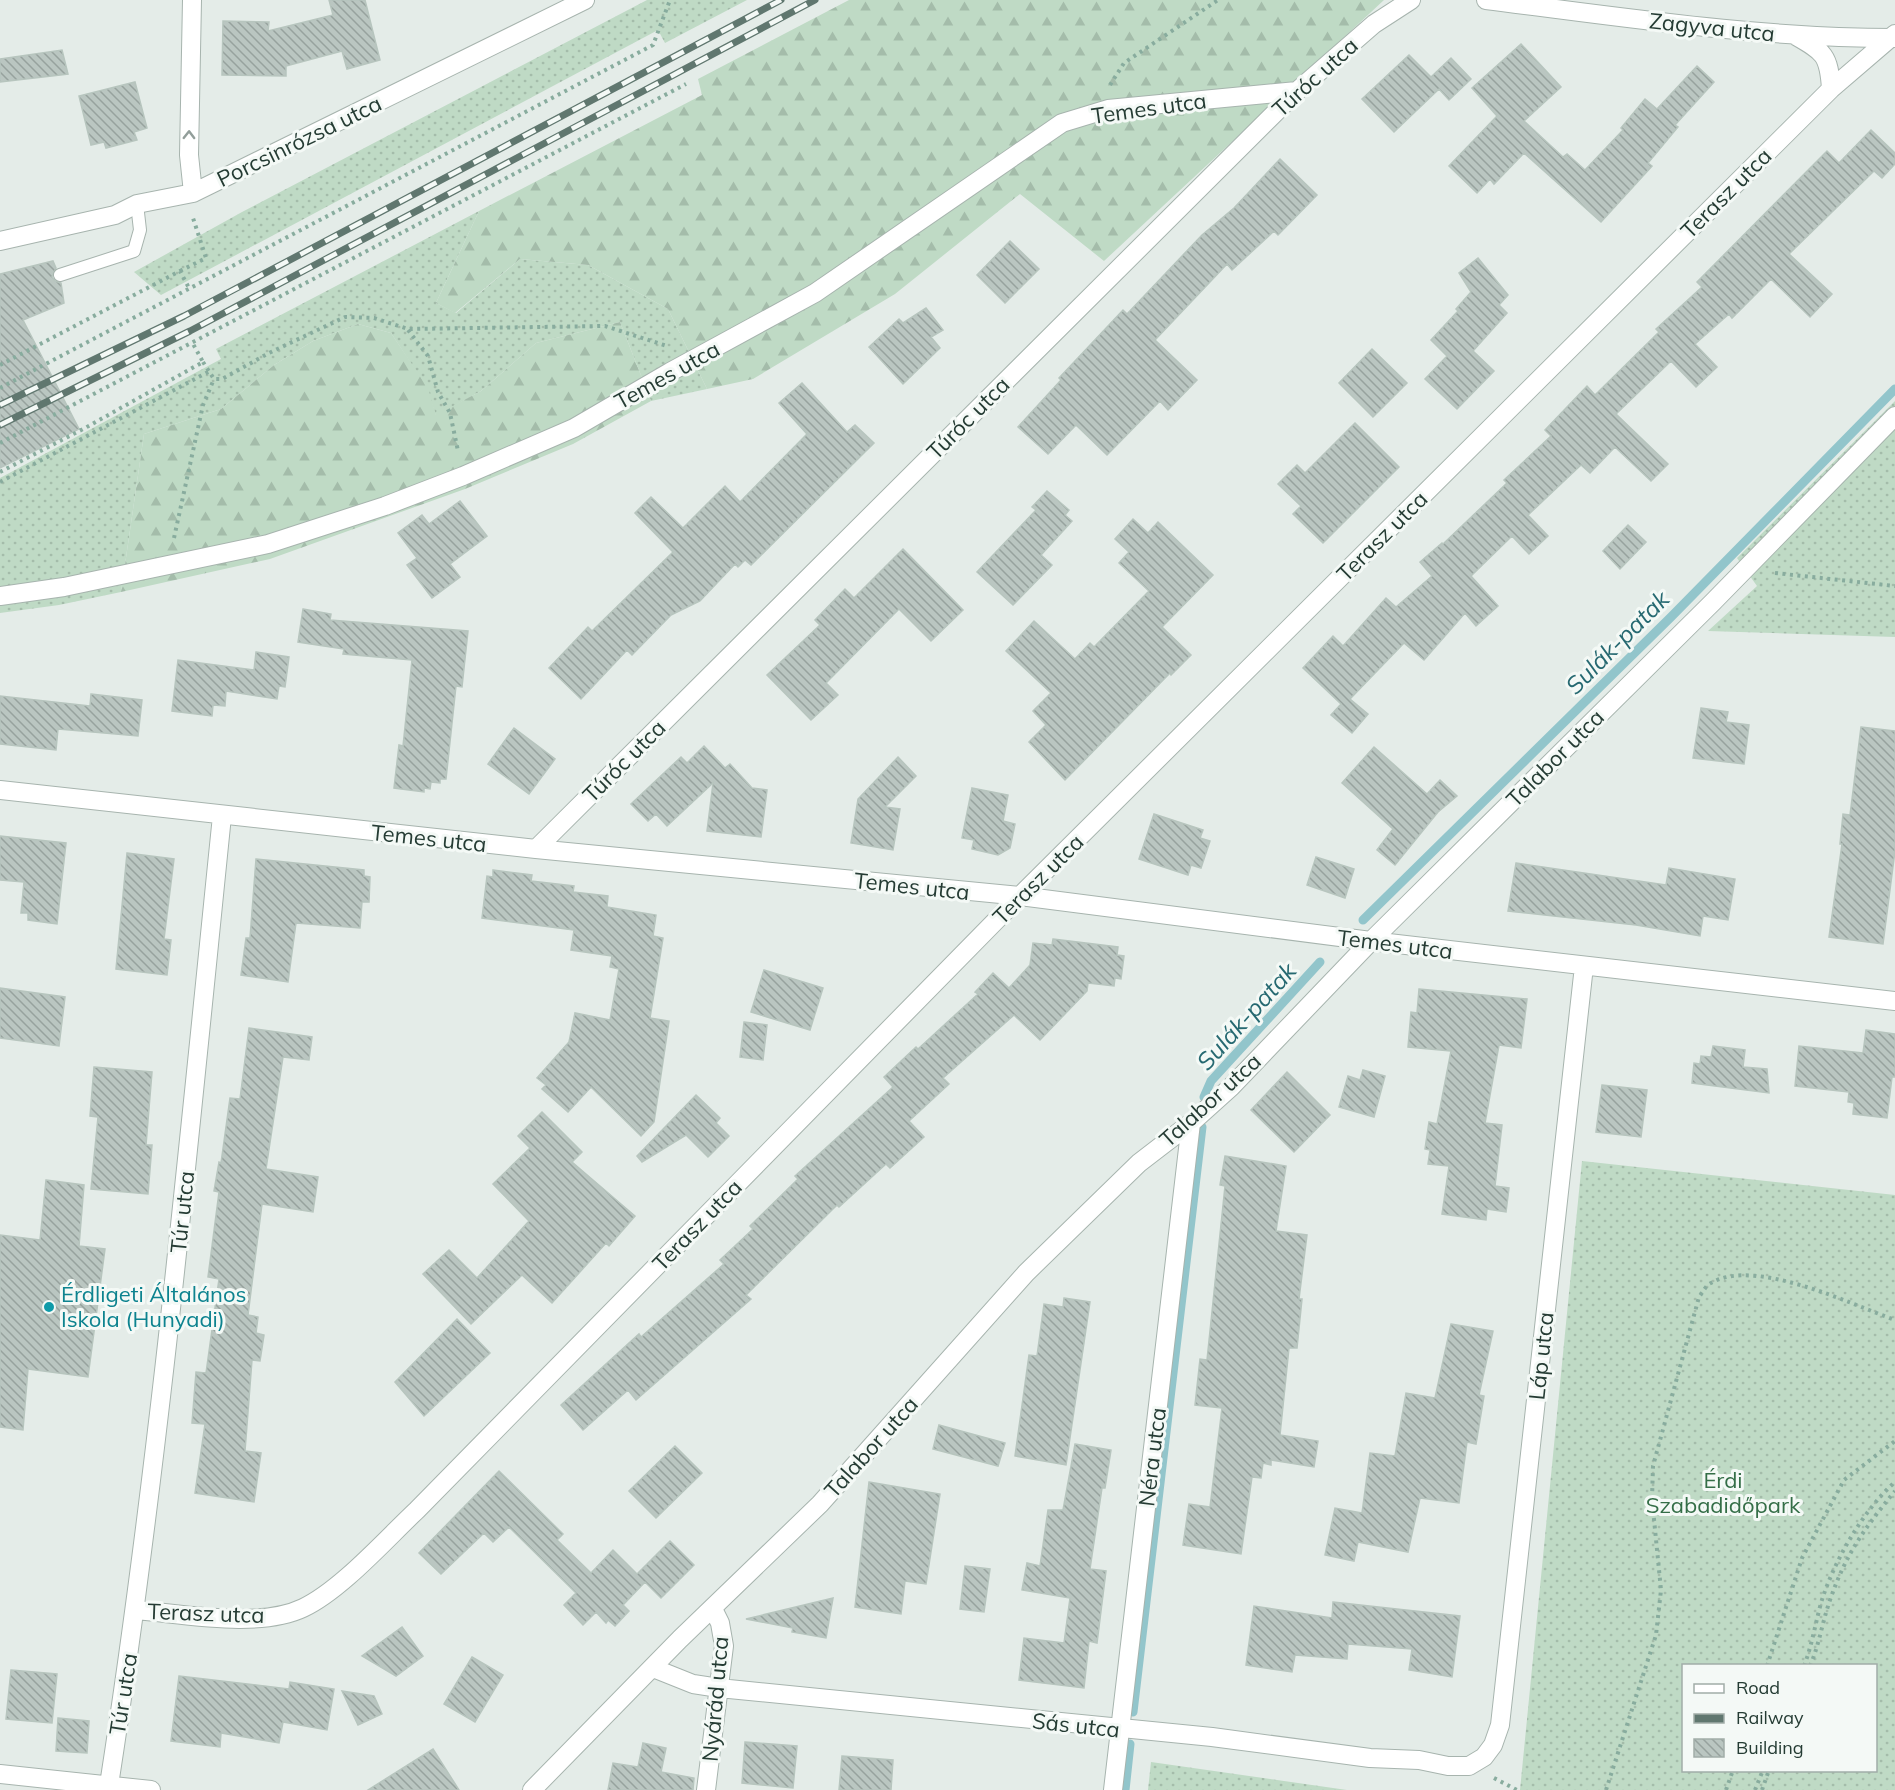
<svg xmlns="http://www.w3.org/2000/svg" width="1895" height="1790" font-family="Mulish,sans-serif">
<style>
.grass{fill:url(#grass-dots);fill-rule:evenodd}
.forest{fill:url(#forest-firs)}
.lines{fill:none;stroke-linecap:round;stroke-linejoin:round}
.stream{stroke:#92c5cb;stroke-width:9}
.building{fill:url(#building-back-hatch);stroke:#b7c5be;stroke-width:1.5}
.service-casing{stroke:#a7b4ae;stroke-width:14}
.minor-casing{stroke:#a7b4ae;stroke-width:20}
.path{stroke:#88ac9e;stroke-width:4;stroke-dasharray:3 4.5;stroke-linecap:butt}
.service{stroke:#fff;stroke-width:12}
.minor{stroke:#fff;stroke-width:18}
.rail-casing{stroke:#60776f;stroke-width:7}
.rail{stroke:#f4f9f6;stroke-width:4.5;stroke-dasharray:14;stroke-linecap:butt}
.oneway{stroke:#929e9a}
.culture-dot{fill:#0f9aa8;stroke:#f4f9f6;stroke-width:2}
.labels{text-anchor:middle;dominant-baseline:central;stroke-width:6;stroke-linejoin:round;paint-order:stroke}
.street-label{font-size:22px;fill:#253c34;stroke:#f4f9f6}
.culture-label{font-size:22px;fill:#0d838f;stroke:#f4f9f6;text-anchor:start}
.park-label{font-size:22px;fill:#346e47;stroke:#f4f9f6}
.water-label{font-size:24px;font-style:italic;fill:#266971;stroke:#f4f9f6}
</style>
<defs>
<pattern id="grass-dots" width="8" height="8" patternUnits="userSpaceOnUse" patternTransform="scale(1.5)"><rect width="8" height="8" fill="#bfdac5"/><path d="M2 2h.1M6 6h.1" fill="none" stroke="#a4bcaa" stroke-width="1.8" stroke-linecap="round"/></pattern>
<pattern id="forest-firs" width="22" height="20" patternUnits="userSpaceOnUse" patternTransform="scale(1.5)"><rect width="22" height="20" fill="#bfdac5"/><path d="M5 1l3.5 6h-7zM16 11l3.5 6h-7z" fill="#a4bcaa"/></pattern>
<pattern id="building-back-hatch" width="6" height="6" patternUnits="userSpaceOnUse" patternTransform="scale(1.5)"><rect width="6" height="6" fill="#bac6c1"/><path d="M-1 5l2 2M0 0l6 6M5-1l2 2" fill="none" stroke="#97a29e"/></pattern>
</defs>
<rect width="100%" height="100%" fill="#e4ece8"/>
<!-- grass -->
<path class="grass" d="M647,0H747L665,43L658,30L161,295L134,272L242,212Z
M479,211L436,303L456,313L520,259L588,265L668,309L707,389L651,401L620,322L536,343L481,391L436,416L427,388L391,333L358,324L313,341L274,365L221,409L144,434L121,592L59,605L0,613V478L221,359L216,349Z
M1895,401V637L1708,631L1757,586L1737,558Z
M1582,1161L1895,1195V1790H1520ZM1684,1666H1876V1770H1684Z
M1151,1762L1347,1790H1148Z"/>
<!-- forest -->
<path class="forest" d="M849,0H1384L1104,261L1020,194L895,294L753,379L707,389L668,309L588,265L520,259L455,313L436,303L479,211L702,95L698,79Z
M620,322L651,401L573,444L465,489L270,559L121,592L144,434L221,409L274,365L313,341L358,324L391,333L428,388L436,415L481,391L536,343Z"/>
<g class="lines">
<!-- stream -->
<path class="stream" d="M1363,920L1671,617L1895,389
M1204,1097L1211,1081L1320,962
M1133,1712L1202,1127
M1125,1790L1130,1744"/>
</g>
<!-- building -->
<path class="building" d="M329,0H365L380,60L347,69L342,51L286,66V76L222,75L223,21L269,22L268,31L333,15Z
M1521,44L1561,87L1524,121L1563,157L1567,154L1585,170L1623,130L1621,128L1645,99L1657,109L1697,66L1714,82L1675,125L1678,127L1648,163L1652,166L1601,222L1524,153L1494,184L1490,179L1477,193L1449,166L1497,116L1472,88Z
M62,50L68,74L0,82V59Z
M1409,55L1431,77L1451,58L1471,79L1449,100L1439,89L1394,132L1362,99Z
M135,82L147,128L134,132L137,140L106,148L104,142L91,145L79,96Z
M1871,130L1895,153V164L1882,178L1874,171L1789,254L1832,294L1810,317L1771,279L1732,318L1729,314L1695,344L1717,367L1696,387L1671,361L1616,414L1668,464L1651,481L1615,447L1590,473L1581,465L1528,515L1548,536L1529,554L1512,536L1471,576L1498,606L1476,626L1465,613L1424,660L1404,643L1350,699L1368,714L1352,733L1331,715L1341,704L1303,668L1333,636L1343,646L1386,598L1396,607L1432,576L1420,562L1442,543L1443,544L1507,483L1504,480L1551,436L1545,430L1587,386L1595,395L1659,332L1656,329L1702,287L1697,282L1827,151L1839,163Z
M1280,159L1317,195L1278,235L1274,231L1232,270L1227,264L1155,340L1197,380L1168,410L1160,401L1107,455L1076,425L1048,454L1018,427L1061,380L1059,378L1123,310L1127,314L1202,235L1234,208Z
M1010,241L1039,269L1005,303L977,275Z
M1478,258L1508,295L1499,305L1507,313L1473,351L1494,371L1457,409L1425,379L1447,356L1431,340L1458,311L1456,309L1471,292L1459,273Z
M53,261L56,268L52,277L55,281L61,283L64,303L23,320L79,429L0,468V274Z
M926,308L943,330L931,337L940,348L903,384L869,347L899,319L903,323Z
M1372,349L1407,383L1373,417L1339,383Z
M802,383L847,432L855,425L874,443L751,565L745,560L738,567L735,564L700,601L671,615L632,655L627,650L581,699L549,668L588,627L592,631L673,552L635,513L651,497L683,528L725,486L740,502L807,434L779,403Z
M1355,423L1399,467L1323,543L1293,514L1301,506L1278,484L1297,465L1305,473Z
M1047,491L1069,510L1065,515L1072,521L1041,555L1052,565L1013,605L977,572L1036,510L1032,507Z
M460,501L487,536L450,564L460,577L432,598L407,565L417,558L398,533L422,515L429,524Z
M1133,519L1148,533L1158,522L1213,575L1162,627L1191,655L1171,675L1170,673L1065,780L1029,742L1046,725L1033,711L1051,693L1006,651L1034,621L1075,659L1090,643L1094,647L1149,591L1119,563L1129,552L1115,539Z
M1628,525L1646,542L1620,569L1603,551Z
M903,549L963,610L931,641L899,609L826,683L838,695L811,720L767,675L820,625L815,620L845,589L854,598Z
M303,609L331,614L330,620L468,631L462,687L456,686L446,779H440V783L431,782L430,789L424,788V792L394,788L399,745L403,746L412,660L343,654L344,649L298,642Z
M256,652L289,657L285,687L279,686L277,699L226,691L225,706L213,705L212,716L172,711L178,660L254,670Z
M91,694L142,700L138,736L58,729L56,750L0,744V696L90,706Z
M1701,708L1728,712L1726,722L1749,725L1744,764L1693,758Z
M1861,727L1895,731V851L1883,944L1829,937L1842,844H1840L1843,814L1850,815Z
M514,728L555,759L529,794L488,764Z
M704,746L725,768L730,764L752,788L767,790L761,837L707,831L713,783L667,826L656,814L648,821L631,804L681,757L687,763Z
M1374,747L1427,794L1440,780L1457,796L1438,812L1395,865L1377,850L1393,829L1342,783Z
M898,757L916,776L885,807L900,809L893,850L851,843L858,799Z
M972,788L1008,795L1003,821L1015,824L1010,848L998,855L972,849L974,840L962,838Z
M1154,814L1203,830L1200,838L1210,841L1201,868L1191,865L1188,875L1139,859Z
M0,836L66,843L57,924L28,920V913H21L24,882L0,880Z
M127,853L174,859L164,939L171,940L167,975L116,969Z
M1316,857L1354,869L1345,898L1307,885Z
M256,859L364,870V876L370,877L369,902H362L360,928L296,923L288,982L241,975L246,938H250Z
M1516,863L1666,885L1669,868L1735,879L1728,920L1703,916L1700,936L1636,925L1508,911Z
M493,870L532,875L531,881L574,886L573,892L608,896L607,907L656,915L653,936L663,938L650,1018L669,1021L654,1122L641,1136L591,1087L568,1112L542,1089L546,1085L537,1078L569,1042L575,1013L610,1020L619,969L610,967L612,956L571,950L574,930L482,918L487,876L493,877Z
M1053,939L1118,947L1117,955L1124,956L1121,979L1115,978L1114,986L1088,983L1087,991L1040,1040L1014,1015L943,1078L949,1084L909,1121L924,1137L890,1168L886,1164L839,1207L837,1205L746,1295L751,1299L636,1400L628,1390L583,1430L561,1405L639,1334L641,1337L724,1264L720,1260L753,1229L750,1226L798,1179L795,1176L893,1087L884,1077L916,1047L918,1049L978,994L975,992L993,973L1009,988L1030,965L1033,943L1052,945Z
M764,970L823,988L810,1030L751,1012Z
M0,988L65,997L59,1046L0,1038Z
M1419,989L1527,999L1521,1048L1499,1045L1485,1123L1502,1125L1495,1186L1509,1188L1506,1212L1487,1209L1486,1220L1442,1214L1449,1166L1428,1164L1430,1150L1425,1149L1429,1122L1437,1124L1451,1051L1408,1047L1411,1012L1417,1013Z
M744,1022L767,1025L763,1060L740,1057Z
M249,1028L312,1037L309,1060L283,1057L266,1169L318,1177L313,1212L262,1204L248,1315L258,1317L256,1333L264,1335L260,1361L252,1360L245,1451L261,1453L254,1502L195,1493L205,1424L192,1423L196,1372L206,1373L219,1279L208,1277L219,1192L214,1191L219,1162L221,1163L230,1098L240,1099Z
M1866,1030L1895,1034V1077H1892L1887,1118L1853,1114L1854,1103L1848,1102L1849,1092L1795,1086L1799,1046L1863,1053Z
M1713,1046L1745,1050L1743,1067L1767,1069L1769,1093L1692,1083L1694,1063L1700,1064L1701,1056L1711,1057Z
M94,1067L152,1072L146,1145H152L148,1194L91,1189L98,1117L90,1116Z
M1363,1070L1385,1076L1374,1117L1339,1107L1348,1076L1360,1080Z
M1287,1072L1330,1115L1294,1152L1251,1110Z
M1602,1085L1647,1090L1641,1137L1596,1132Z
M696,1095L720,1118L716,1123L729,1136L708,1157L686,1135L642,1162L637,1156Z
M542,1112L582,1152L572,1162L635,1216L609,1246L606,1243L552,1303L522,1275L471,1324L423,1274L449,1250L477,1278L529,1221L493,1184L530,1148L518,1136Z
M1225,1156L1286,1166L1276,1231L1307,1235L1299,1299H1302L1297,1348H1289L1280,1435L1318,1441L1314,1467L1271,1460V1465L1263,1463L1261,1478L1252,1477L1241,1554L1183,1545L1189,1504L1210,1507L1222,1408L1195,1405L1200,1359L1207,1360L1225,1186L1220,1185Z
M46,1180L84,1185L79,1246L105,1249L88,1377L28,1369L23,1430L0,1427V1235L40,1240Z
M1064,1298L1090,1302L1066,1465L1015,1456L1029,1355L1037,1356L1044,1304L1063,1307Z
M457,1319L490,1353L424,1416L395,1382Z
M1451,1324L1493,1331L1479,1395L1484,1396L1476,1444L1467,1442L1459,1503L1420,1498L1408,1552L1358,1542L1354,1561L1325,1555L1335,1508L1362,1513L1370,1453L1395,1456L1406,1393L1435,1398Z
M939,1425L1005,1443L998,1466L933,1449Z
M1075,1444L1111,1450L1105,1488H1102L1090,1569L1106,1571L1097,1643L1089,1641L1084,1688L1019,1680L1024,1638L1064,1643L1070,1598L1022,1590L1027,1563L1040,1566L1048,1510H1063Z
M675,1446L702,1473L656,1518L629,1491Z
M499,1471L563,1534L557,1540L591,1573L613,1550L637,1574L670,1541L694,1565L661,1598L645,1582L623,1605L629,1611L615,1626L608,1620L606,1623L596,1612L583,1625L564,1605L576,1593L509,1527L493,1542L484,1533L441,1574L419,1553Z
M869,1482L940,1494L926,1584L905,1581L901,1614L855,1607Z
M965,1566L990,1569L984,1612L960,1609Z
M833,1598L826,1638L792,1632L793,1628L746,1619Z
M1333,1602L1460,1616L1452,1677L1409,1670L1412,1649L1348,1644L1347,1659L1295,1655L1292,1672L1246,1665L1254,1606L1332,1618Z
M402,1627L423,1656L396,1676L362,1656Z
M472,1657L503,1675L475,1722L444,1704Z
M11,1670L57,1674L52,1723L6,1719Z
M179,1676L289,1689L290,1682L334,1689L327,1730L283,1722L279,1743L221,1733L220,1747L171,1741Z
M342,1691L374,1696L382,1714L358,1725Z
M58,1718L89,1721L87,1753L56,1751Z
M745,1742L797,1746L793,1788L742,1783Z
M643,1743L666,1748L661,1772L694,1778L693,1790H608L613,1763L638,1767Z
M433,1749L459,1790H368Z
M842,1756L893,1760L891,1790H839Z"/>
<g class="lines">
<!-- service casing -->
<g class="service-casing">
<path id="service" d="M60,275L134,251L140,230L137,204"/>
</g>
<!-- minor casing -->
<g class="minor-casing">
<path id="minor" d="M192,0L189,155L193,193
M1486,0C1622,17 1758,38 1895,38
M1796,36C1824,52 1829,55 1831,89
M0,241L115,215L137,204L193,193L585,0
M0,596L64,587L268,544L385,506L463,476L574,428L670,372L815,293L1062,123L1108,109L1297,91
M0,790L536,849L1020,896L1371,941L1895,1001
M536,849L1297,91L1374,24L1411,0
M136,1610C184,1614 259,1629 303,1608C341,1590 386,1539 417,1510L1020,896L1831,89L1895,34
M653,1668L693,1684L719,1688L1212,1737L1370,1758L1419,1760L1448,1766H1469L1484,1757L1493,1745L1500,1725L1584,966
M0,1774L151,1790
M109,1785C159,1463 189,1139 222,816
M532,1790L680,1639L820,1504L1026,1273L1139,1163L1191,1123L1231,1087L1371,941L1713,602L1895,416
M706,1790L724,1646L720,1623L713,1609
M1113,1790L1191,1123"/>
</g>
<!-- path -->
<path class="path" d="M1110,85L1124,63L1218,0
M180,271L206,258L193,218
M408,330L428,356L438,392L450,413L458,451
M203,362L214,379H222L269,353L345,317L374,318L408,329L605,326L667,346
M0,365L180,271L190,290
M0,388L653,45L670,0
M0,443L686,84
M0,472L85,428L203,362L192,342
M0,482L210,371
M174,538L203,405L214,379
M1775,573L1895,586
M1767,1666L1802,1558L1844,1480L1895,1441
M1804,1666C1812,1645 1815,1625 1821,1603C1833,1563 1863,1510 1895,1482
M1810,1666C1819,1645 1822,1624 1829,1603C1845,1555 1864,1529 1895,1491
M1494,1778L1517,1790
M1606,1790L1656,1635L1661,1590L1652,1499L1653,1466L1699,1297C1703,1292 1706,1285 1711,1283C1755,1257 1850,1304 1895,1320
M1726,1790L1733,1770
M1755,1790L1763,1770
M1762,1790L1769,1770"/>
<!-- service -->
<use href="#service" class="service"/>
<!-- minor -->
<use href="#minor" class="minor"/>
<!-- rail casing -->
<g class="rail-casing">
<path id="rail" d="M0,405L184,316L781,0
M0,425L190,331L815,0"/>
</g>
<!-- rail -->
<use href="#rail" class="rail"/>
</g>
<!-- one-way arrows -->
<defs><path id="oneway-chevron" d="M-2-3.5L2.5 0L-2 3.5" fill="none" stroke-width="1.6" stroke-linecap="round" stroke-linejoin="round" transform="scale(1.5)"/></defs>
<use class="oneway" href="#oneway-chevron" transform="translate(189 135) rotate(-89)"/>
<!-- markers -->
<circle class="culture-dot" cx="49" cy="1307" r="6"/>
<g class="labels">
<!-- street labels -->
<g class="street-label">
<text transform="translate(1712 27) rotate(6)">Zagyva utca</text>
<text transform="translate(1315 77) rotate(-42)">Túróc utca</text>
<text transform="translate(1149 108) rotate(-8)">Temes utca</text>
<text transform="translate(299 141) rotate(-26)">Porcsinrózsa utca</text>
<text transform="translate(1726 193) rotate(-45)">Terasz utca</text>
<text transform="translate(667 375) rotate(-29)">Temes utca</text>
<text transform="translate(968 418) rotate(-45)">Túróc utca</text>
<text transform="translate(1382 536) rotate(-45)">Terasz utca</text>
<text transform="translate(1555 758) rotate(-45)">Talabor utca</text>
<text transform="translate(624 761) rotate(-45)">Túróc utca</text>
<text transform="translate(429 838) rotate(6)">Temes utca</text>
<text transform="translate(1038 879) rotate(-45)">Terasz utca</text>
<text transform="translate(912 886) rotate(6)">Temes utca</text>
<text transform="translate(1395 944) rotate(7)">Temes utca</text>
<text transform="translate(1210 1100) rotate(-42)">Talabor utca</text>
<text transform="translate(182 1212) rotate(-84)">Túr utca</text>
<text transform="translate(697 1225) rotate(-46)">Terasz utca</text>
<text transform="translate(1541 1356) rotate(-84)">Láp utca</text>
<text transform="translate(871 1447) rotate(-48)">Talabor utca</text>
<text transform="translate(1152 1457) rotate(-83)">Néra utca</text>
<text transform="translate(206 1613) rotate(2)">Terasz utca</text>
<text transform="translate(123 1694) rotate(-81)">Túr utca</text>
<text transform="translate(715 1699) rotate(-85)">Nyárád utca</text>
<text transform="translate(1076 1725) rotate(6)">Sás utca</text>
</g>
<!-- culture labels -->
<g class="culture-label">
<text x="61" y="1294">Érdligeti Általános<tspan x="61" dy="25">Iskola (Hunyadi)</tspan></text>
</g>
<!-- park labels -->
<g class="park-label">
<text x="1723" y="1480">Érdi<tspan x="1723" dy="25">Szabadidőpark</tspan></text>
</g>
<!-- water labels -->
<g class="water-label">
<text transform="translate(1617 642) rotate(-45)">Sulák-patak</text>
<text transform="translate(1246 1016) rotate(-48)">Sulák-patak</text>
</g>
</g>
<!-- legend -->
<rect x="1682" y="1664" width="195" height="108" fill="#f4f9f6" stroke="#a1ada8" stroke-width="1.5"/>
<rect x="1694" y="1684" width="30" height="9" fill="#ffffff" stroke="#a1ada8" stroke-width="1.5"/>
<text x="1736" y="1694" font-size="18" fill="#253c34">Road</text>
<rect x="1694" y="1714" width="30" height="9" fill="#60776f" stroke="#a1ada8" stroke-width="1.5"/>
<text x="1736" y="1724" font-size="18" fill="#253c34">Railway</text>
<rect x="1694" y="1739" width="30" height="18" fill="url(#building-back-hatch)" stroke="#a1ada8" stroke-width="1.5"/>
<text x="1736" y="1754" font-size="18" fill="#253c34">Building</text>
</svg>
